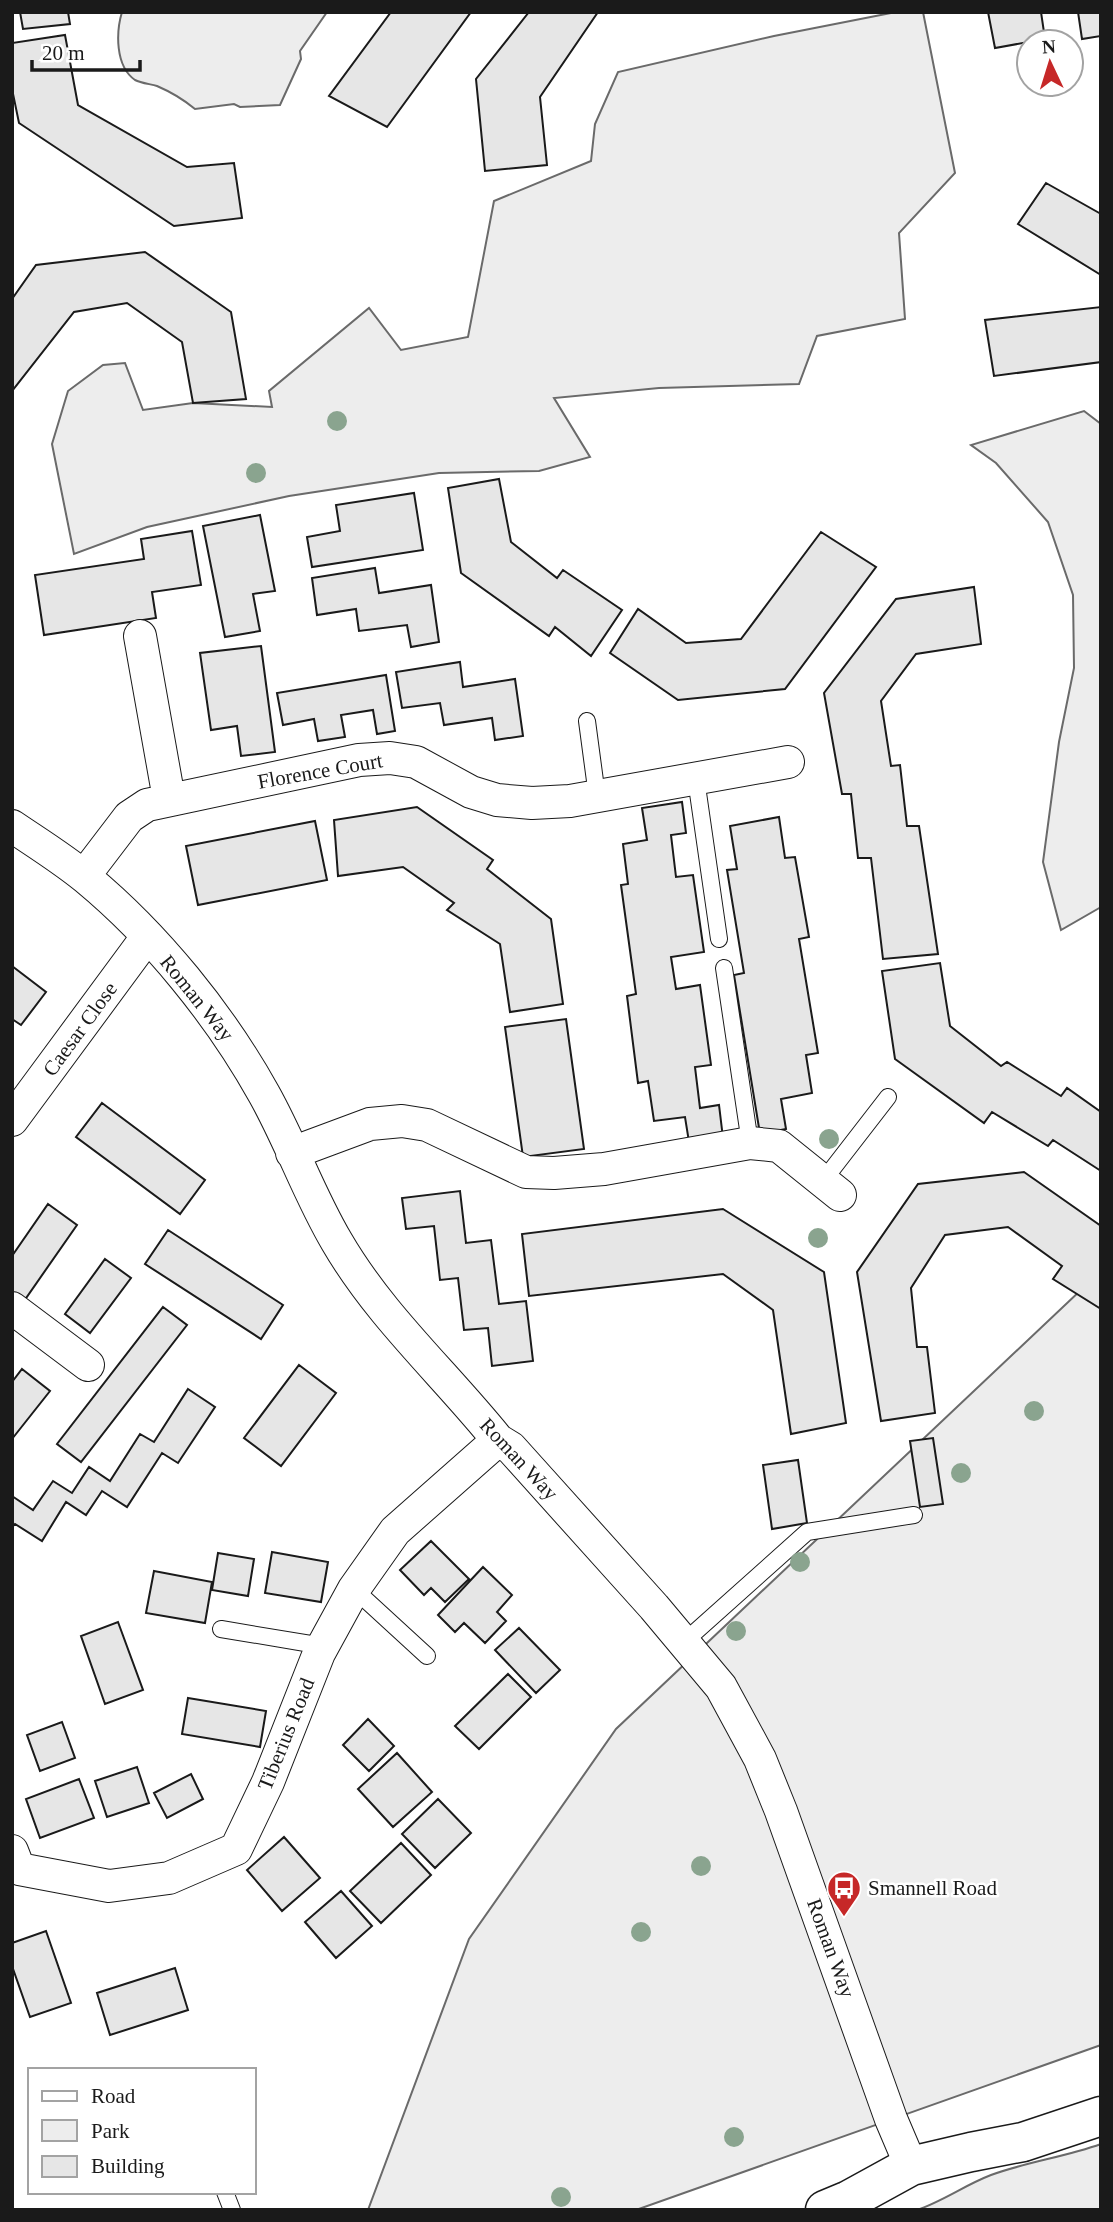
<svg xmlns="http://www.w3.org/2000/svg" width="1113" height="2222" font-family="Georgia,serif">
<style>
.green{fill:#ededed;stroke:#6a6a6a;stroke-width:2}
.building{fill:#e6e6e6;stroke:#1a1a1a;stroke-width:2}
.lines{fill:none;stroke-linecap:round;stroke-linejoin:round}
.lane-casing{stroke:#1a1a1a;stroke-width:18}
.street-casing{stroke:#1a1a1a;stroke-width:34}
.secondary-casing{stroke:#1a1a1a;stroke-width:41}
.lane{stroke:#fff;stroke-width:16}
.street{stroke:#fff;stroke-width:32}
.secondary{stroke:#fff;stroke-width:38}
.tree{fill:#8aa48f}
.labels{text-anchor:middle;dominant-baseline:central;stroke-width:5;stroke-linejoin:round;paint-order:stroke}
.street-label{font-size:21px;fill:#1a1a1a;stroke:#fff}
.poi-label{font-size:21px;fill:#1a1a1a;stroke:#fff;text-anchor:start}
</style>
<rect width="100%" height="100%" fill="#fff"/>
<!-- green -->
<path class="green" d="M122,12H327L300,51L301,59L280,105L240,107L234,104L195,109C183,99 171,92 157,86C150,84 141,83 135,80C115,66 116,32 122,12Z
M896,12H923L955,173L899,233L905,319L817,336L799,384L659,388L554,398L590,457L539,471L439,473L289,496L147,527L74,554L52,444L68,391L103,365L125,363L143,410L193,403L272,407L269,391L369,308L401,350L468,337L494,201L591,161L595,124L618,72L774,36Z
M1084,411L1101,424V907L1061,930L1043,862L1059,742L1074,668L1073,595L1048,522L996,463L971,445Z
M1101,1271V2045L636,2210H368L469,1939L616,1729Z
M1101,2144V2210H917C943,2201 965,2185 991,2175C1026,2162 1065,2157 1101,2144Z"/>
<!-- building -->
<path class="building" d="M20,12H68L70,24L23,29Z
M391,12H471L387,127L329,96Z
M529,12H598L540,97L547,165L485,171L476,79Z
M988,12H1041L1045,39L995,48Z
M1078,12H1101V36L1082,39Z
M65,35L78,105L187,167L234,163L242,218L174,226L19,123L12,89V43Z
M1046,183L1101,214V275L1018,224Z
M145,252L231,312L246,399L193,403L182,342L127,303L74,312L12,391V299L36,265Z
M1101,307V362L994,376L985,320Z
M499,479L511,542L557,578L563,570L622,610L591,656L555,627L549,636L461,573L448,488Z
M414,493L423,550L312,567L307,537L340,531L336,505Z
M260,515L275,591L253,594L260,631L225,637L203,526Z
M192,531L201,585L152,592L156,618L44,635L35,575L144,559L141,539Z
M821,532L876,567L785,689L678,700L610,653L638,609L686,643L741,639Z
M375,568L379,593L431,585L439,642L411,647L407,625L359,631L356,609L317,615L312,578Z
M974,587L981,644L916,654L881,701L891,766L900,765L907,826H919L938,954L883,959L871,858H858L851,794H842L824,693L896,599Z
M261,646L275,752L241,756L237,726L211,730L200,653Z
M460,662L463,687L515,679L523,736L495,740L492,718L444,725L440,703L402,708L396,672Z
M386,675L395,731L377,734L373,710L341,715L345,737L318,741L314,719L283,725L277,693Z
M682,802L686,833L671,835L676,877L693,875L704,952L671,957L676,989L700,985L711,1065L695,1067L700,1108L719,1105L723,1138L689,1142L685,1117L654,1121L648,1081L638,1083L627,996L636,994L621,885L628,884L623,844L647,840L642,808Z
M417,807L493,860L487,869L551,919L563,1004L510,1012L500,944L447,910L454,903L403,867L338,876L334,820Z
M779,817L785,858L795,857L809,937L799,939L818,1053L806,1055L812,1093L781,1099L786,1129L760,1134L734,975L744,973L727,870L737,869L730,826Z
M315,821L327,880L198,905L186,846Z
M940,963L950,1026L1001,1066L1007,1062L1061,1096L1067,1088L1101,1112V1171L1053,1140L1048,1146L992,1112L984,1123L895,1059L882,971Z
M12,966L46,992L21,1025L12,1019Z
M566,1019L584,1149L523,1157L505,1027Z
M102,1103L205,1180L180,1214L76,1137Z
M1024,1172L1101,1226V1309L1053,1279L1062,1266L1008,1227L945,1235L911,1288L917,1347H927L935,1413L881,1421L857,1272L918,1184Z
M460,1191L466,1243L491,1240L499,1304L526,1301L533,1361L492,1366L488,1328L464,1330L458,1278L440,1280L434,1226L406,1229L402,1198Z
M48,1204L77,1225L24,1301L12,1293V1256Z
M723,1209L824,1272L846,1423L791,1434L773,1310L723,1274L529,1296L522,1234Z
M168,1230L283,1305L261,1339L145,1264Z
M105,1259L131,1278L90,1333L65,1314Z
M163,1307L187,1325L81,1462L57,1444Z
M299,1365L336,1393L281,1466L244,1438Z
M22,1369L50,1391L12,1439V1382Z
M188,1389L215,1407L178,1463L162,1453L127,1507L102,1491L86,1515L66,1502L42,1541L15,1524L12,1527V1496L33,1510L53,1481L72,1493L89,1467L110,1481L140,1434L154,1442Z
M933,1438L943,1504L920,1507L910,1441Z
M798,1460L807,1523L772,1529L763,1465Z
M431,1541L469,1579L445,1602L431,1588L424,1595L400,1570Z
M272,1552L328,1562L321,1602L265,1593Z
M218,1553L254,1559L248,1596L212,1590Z
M483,1567L512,1595L497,1612L506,1621L485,1643L464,1623L455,1632L438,1615Z
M154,1571L212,1582L205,1623L146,1613Z
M118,1622L143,1690L105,1704L81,1636Z
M519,1628L560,1670L536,1693L495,1650Z
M508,1674L531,1697L479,1749L455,1726Z
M188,1698L266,1711L260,1747L182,1734Z
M368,1719L394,1746L369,1771L343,1745Z
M62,1722L75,1758L40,1771L27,1735Z
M397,1753L432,1792L393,1827L358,1789Z
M137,1767L149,1803L107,1817L95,1781Z
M191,1774L203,1799L167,1818L154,1793Z
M79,1779L94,1818L40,1838L26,1799Z
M438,1799L471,1833L435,1868L402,1834Z
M284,1837L320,1878L282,1911L247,1870Z
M401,1843L431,1875L381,1923L350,1891Z
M341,1891L372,1926L336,1958L305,1922Z
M46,1931L71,2003L30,2017L12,1966V1943Z
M175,1968L188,2010L110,2035L97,1993Z"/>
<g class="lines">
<!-- lane casing -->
<g class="lane-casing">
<path id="lane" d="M587,721L597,796
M696,779L719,939
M724,968L750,1143
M823,1181L888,1097
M354,1589L427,1656
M221,1629L323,1646
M684,1642L807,1532L914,1515
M225,2192L232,2210"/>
</g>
<!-- street casing -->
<g class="street-casing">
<path id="street" d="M140,636L169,799
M12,826C37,843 63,859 86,878C156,936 220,1015 264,1094C291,1142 309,1195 337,1242C380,1316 445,1374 498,1440L511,1448L654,1607L721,1687L760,1759L781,1811L891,2119L911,2166
M84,876L129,817L147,805L359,760L390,758L416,762L471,792L497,800L532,803L570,801L788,762
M12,1120L147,937
M292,1153L370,1124L402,1121L427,1125L526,1172L554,1173L604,1169L750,1143L779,1146L840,1195
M12,1308L88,1365
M12,1851L19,1869L109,1886L169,1878L236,1849L268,1782L319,1653L354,1589L395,1531L498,1440"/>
</g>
<!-- secondary casing -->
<g class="secondary-casing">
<path id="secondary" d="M825,2210L849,2200L911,2166L971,2152L1023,2142L1101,2116"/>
</g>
<!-- lane -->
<use href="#lane" class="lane"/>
<!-- street -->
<use href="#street" class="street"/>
<!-- secondary -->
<use href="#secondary" class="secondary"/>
</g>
<!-- trees -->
<g class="tree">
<circle cx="337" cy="421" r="10"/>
<circle cx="256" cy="473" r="10"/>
<circle cx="829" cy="1139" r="10"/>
<circle cx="818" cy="1238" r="10"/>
<circle cx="1034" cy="1411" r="10"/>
<circle cx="961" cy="1473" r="10"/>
<circle cx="800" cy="1562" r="10"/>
<circle cx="736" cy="1631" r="10"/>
<circle cx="701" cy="1866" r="10"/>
<circle cx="641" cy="1932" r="10"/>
<circle cx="734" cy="2137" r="10"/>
<circle cx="561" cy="2197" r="10"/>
</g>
<!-- icons -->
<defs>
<g id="bus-pin" transform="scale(1.75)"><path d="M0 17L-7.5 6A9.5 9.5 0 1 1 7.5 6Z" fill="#c62828" stroke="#fff"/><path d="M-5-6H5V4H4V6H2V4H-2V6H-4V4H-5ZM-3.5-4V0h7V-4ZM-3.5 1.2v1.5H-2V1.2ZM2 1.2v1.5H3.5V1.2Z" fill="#fff"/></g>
</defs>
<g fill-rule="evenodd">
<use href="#bus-pin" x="844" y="1888"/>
</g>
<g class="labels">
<!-- street labels -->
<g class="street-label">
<text transform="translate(320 771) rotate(-10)">Florence Court</text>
<text transform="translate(197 998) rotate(51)">Roman Way</text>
<text transform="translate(80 1029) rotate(-54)">Caesar Close</text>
<text transform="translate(519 1459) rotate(47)">Roman Way</text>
<text transform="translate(286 1734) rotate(-68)">Tiberius Road</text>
<text transform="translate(831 1948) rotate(70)">Roman Way</text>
</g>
<!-- poi labels -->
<g class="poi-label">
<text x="868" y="1888">Smannell Road</text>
</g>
</g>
<!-- border -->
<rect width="1113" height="2222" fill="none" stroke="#1a1a1a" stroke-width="28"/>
<!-- legend -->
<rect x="28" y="2068" width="228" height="126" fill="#ffffff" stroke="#a3a3a3" stroke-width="2"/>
<rect x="42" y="2091" width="35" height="10" fill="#ffffff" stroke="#a3a3a3" stroke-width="2"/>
<text x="91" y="2103" font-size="21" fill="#1a1a1a">Road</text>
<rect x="42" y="2120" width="35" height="21" fill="#ededed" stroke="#a3a3a3" stroke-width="2"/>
<text x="91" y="2138" font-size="21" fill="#1a1a1a">Park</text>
<rect x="42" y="2156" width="35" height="21" fill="#e6e6e6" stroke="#a3a3a3" stroke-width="2"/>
<text x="91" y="2173" font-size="21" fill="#1a1a1a">Building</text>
<!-- north arrow -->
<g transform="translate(1050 63) rotate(356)"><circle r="33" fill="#ffffff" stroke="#a3a3a3" stroke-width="2"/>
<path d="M0-5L12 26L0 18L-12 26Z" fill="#c62828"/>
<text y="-10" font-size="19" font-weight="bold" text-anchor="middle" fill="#1a1a1a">N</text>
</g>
<!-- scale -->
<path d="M32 60v10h108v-10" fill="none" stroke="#1a1a1a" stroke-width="3.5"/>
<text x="42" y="60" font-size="21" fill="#1a1a1a" stroke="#ffffff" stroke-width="5" paint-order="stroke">20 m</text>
</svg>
